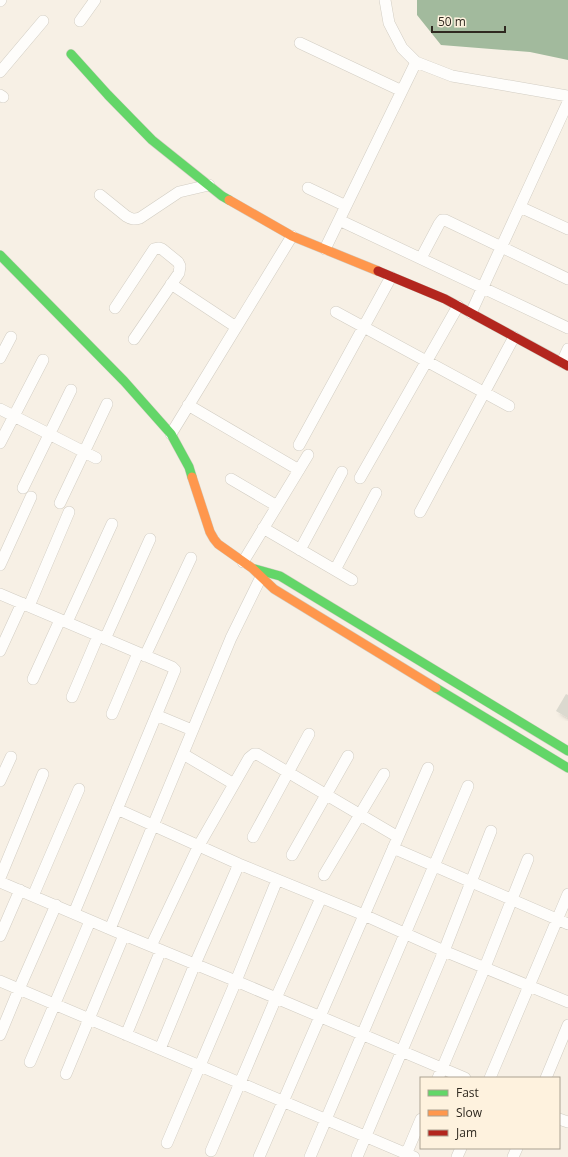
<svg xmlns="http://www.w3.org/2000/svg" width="568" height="1157" font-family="'Open Sans',sans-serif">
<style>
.water{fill:#a2ba9d}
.building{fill:#dbd9cf;filter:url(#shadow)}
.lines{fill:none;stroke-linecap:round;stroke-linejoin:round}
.street-casing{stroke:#d2cdc3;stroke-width:12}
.fast-casing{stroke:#d2cdc3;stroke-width:10}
.slow-casing{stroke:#d2cdc3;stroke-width:10}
.jam-casing{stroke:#d2cdc3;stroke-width:10}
.street{stroke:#fefdfb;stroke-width:11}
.fast{stroke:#63d668;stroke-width:9}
.slow{stroke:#ff974d;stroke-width:9}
.jam{stroke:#b3261e;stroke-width:9}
</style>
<defs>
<filter id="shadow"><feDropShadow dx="4.5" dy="2.5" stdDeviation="2" flood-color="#0004"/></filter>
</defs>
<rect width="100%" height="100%" fill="#f7f0e5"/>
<!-- water -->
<path class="water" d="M417,0H568V60L530,52L441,45L417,15Z"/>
<!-- building -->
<path class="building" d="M566,694L568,695V718L556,711Z"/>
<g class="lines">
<!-- street casing -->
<g class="street-casing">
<path id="street" d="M385,0L389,23L402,48L416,62L452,76L568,96
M0,1L1,0
M80,21L95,0
M300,43L402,91
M0,72L43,21
M0,95L3,97
M308,188L346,206
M100,195L126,216C131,219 134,220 140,218L179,192L209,185
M520,207L568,229
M339,220L568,328
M325,249L416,62
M421,258L439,224L442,220H445L568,279
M171,284L236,327
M115,308L154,249L159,248L162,249L178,262L180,266L179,273L134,339
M336,312L509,406
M471,313L568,102
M0,358L11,337
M562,362L568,349
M188,405L299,470
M0,409L96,458
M171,434L292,236
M0,443L43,360
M299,445L391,277
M360,478L458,306
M231,479L277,506
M23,488L71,390
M60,503L107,404
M420,512L514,337
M263,528L352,580
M300,550L342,472
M243,562L308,455
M0,565L31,497
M335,570L376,493
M0,594L172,667L175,670L74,913
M29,606L69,512
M67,622L112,524
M105,639L150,539
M0,651L22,603
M145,656L191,558
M33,679L60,620
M72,697L98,636
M112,714L138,653
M156,715L192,730
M183,754L234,784
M0,781L11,757
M117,809L239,864L364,915L444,951L568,1002
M253,837L309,734
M393,848L568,924
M292,855L348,756
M324,875L384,774
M0,878L43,774
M0,882L124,935L236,981L465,1078
M33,896L79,789
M110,929L231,638L261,577
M0,936L20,890
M151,946L198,847L249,758L254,754H257L398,837
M0,981L414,1157
M0,1035L19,989L56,905
M126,1035L161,950
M160,1049L195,964L239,864
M30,1062L90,921
M66,1074L124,935
M438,1078L485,967L528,859
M490,1078L568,894
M546,1078L568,1025
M559,1119L568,1122
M167,1143L236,981L277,880
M211,1151L276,998L321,898
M259,1157L428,768
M310,1157L468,786
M357,1157L444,951L491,831
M405,1157L421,1119
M457,1157L461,1148
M513,1157L517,1148"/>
</g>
<!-- fast casing -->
<g class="fast-casing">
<path id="fast" d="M71,54L108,95L152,140L222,196L229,200
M0,255L124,381L171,434L189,467L192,477
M255,569L280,576L568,751
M436,688L568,768"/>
</g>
<!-- slow casing -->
<g class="slow-casing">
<path id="slow" d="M229,200L292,236L378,271
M192,477L210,532L214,539L218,544L252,568L274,589L436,688"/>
</g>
<!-- jam casing -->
<g class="jam-casing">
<path id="jam" d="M378,271L445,299L568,366"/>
</g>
<!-- street -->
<use href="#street" class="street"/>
<!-- fast -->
<use href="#fast" class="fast"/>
<!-- slow -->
<use href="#slow" class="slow"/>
<!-- jam -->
<use href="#jam" class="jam"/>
</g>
<!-- legend -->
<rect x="420" y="1077" width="140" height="72" fill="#fef2de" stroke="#aba292"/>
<rect x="428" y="1090" width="20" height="6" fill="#63d668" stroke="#aba292"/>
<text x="456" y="1097" font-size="12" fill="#2f2920">Fast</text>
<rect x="428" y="1110" width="20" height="6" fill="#ff974d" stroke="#aba292"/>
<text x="456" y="1117" font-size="12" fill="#2f2920">Slow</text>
<rect x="428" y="1130" width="20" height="6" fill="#b3261e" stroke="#aba292"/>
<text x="456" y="1137" font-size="12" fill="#2f2920">Jam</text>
<!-- scale -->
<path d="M432 26v6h73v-6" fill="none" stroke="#2f2920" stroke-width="2"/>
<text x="438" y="26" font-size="12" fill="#2f2920" stroke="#fef2de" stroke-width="3" paint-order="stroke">50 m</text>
</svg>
